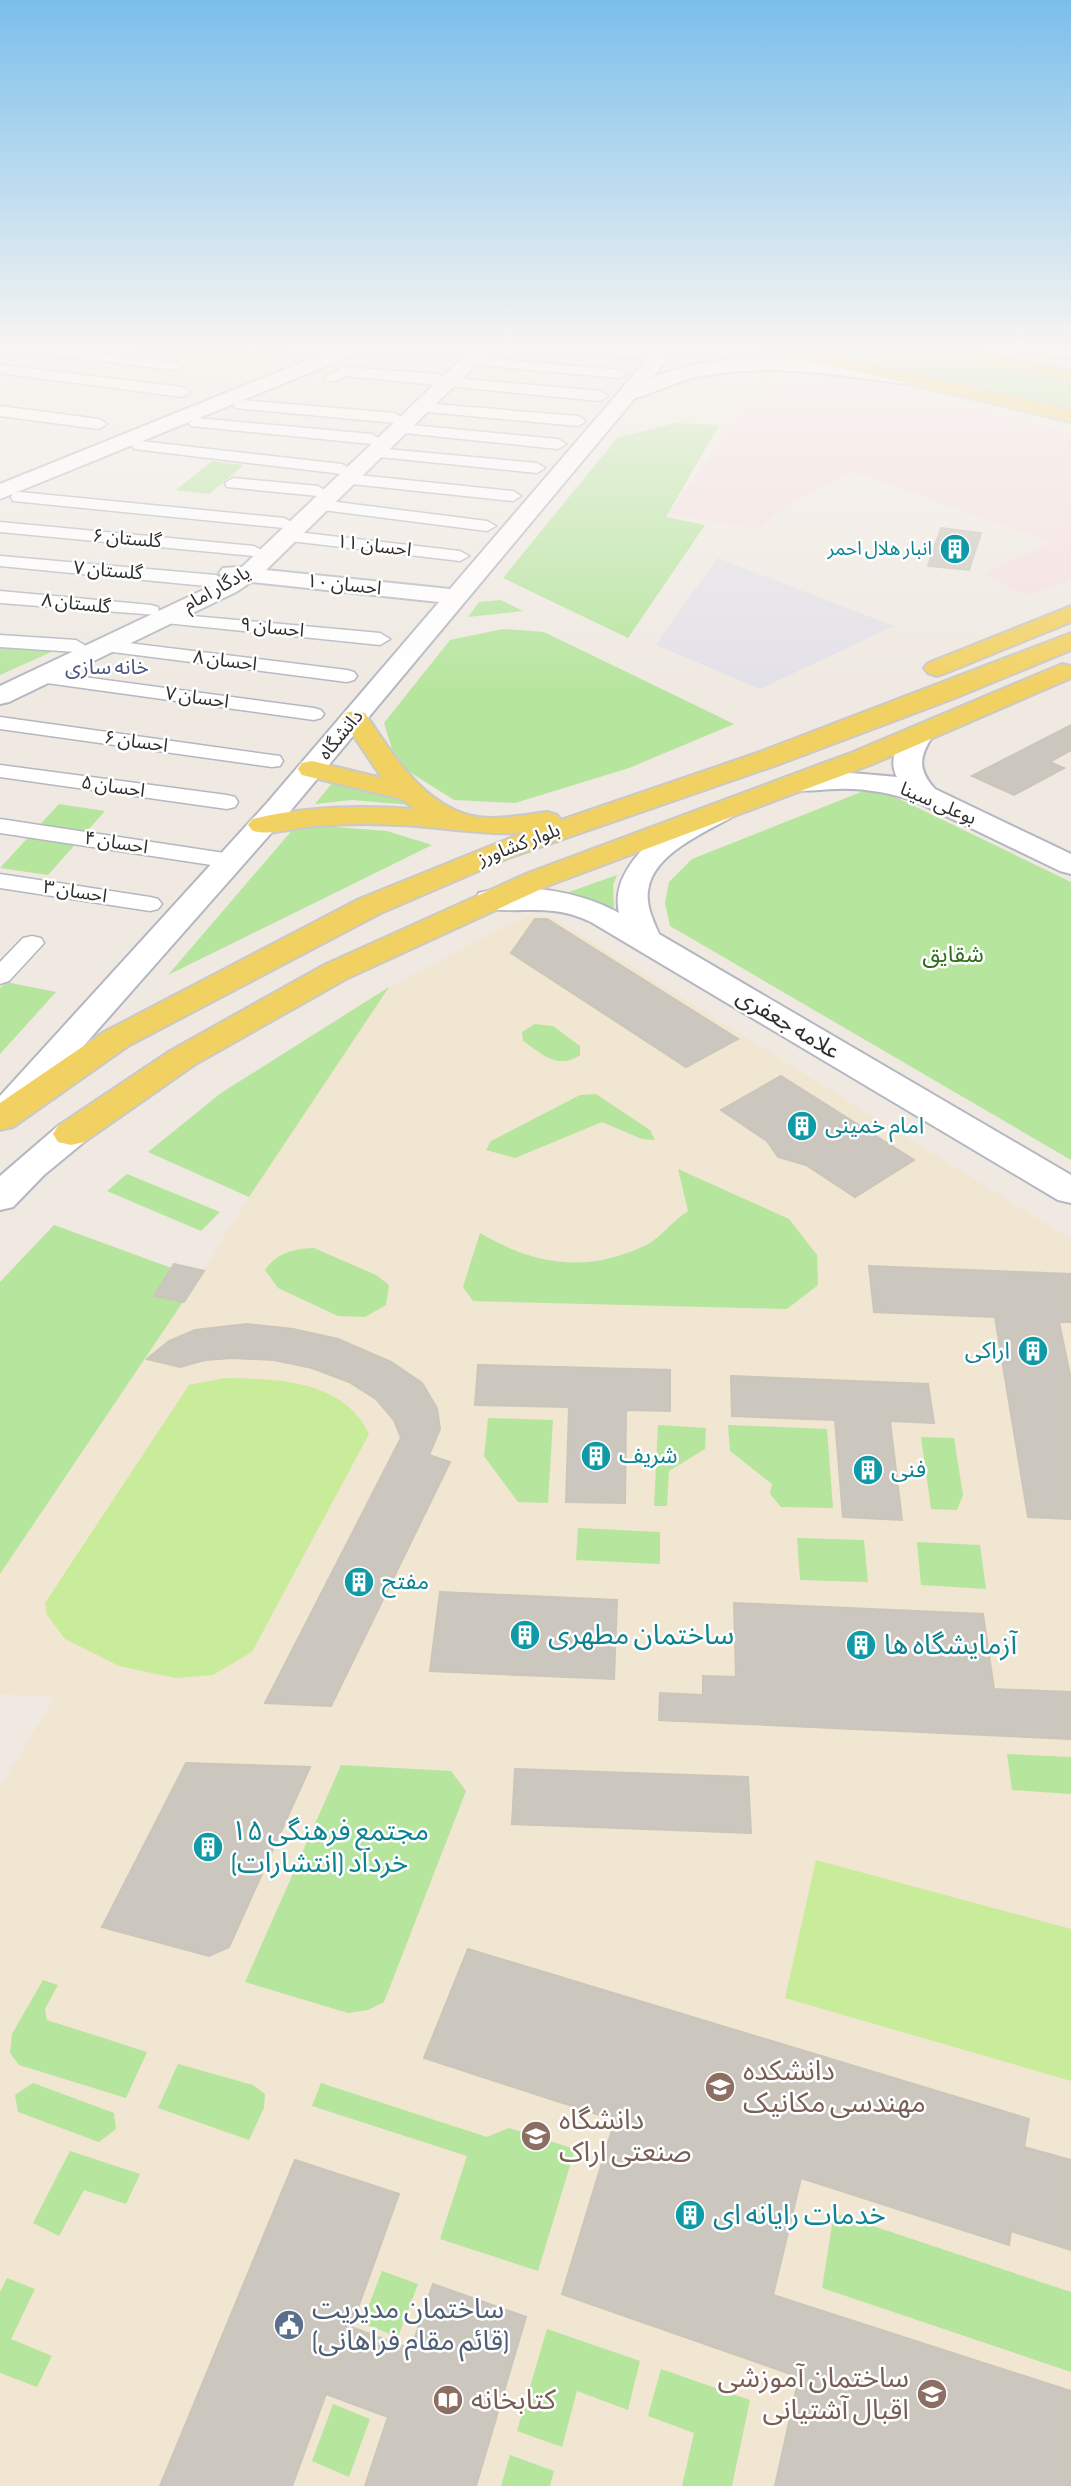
<svg xmlns="http://www.w3.org/2000/svg" width="1071" height="2486" font-family="'Sofia Sans Condensed','Noto Sans Arabic',sans-serif">
<style>
.industrial{fill:#e3e1e8}
.education{fill:#f0e6d1}
.medical{fill:#f5dfe0}
.green{fill:#b6e59e}
.pitch{fill:#c9ec9a}
.building{fill:#cbc7bf;stroke:#cbc5ba;stroke-width:2}
.lines{fill:none;stroke-linecap:round;stroke-linejoin:round}
.street-casing{stroke:#b4b7c1;stroke-width:3}
.secondary-casing{stroke:#b4b7c1;stroke-width:4}
.primary-casing{stroke:#c9c9c9;stroke-width:4}
.street{fill:#fff;fill-rule:evenodd}
.secondary{fill:#fff;fill-rule:evenodd}
.primary{fill:#f2d163;fill-rule:evenodd}
.labels{text-anchor:middle;dominant-baseline:central;stroke-width:5;stroke-linejoin:round;paint-order:stroke}
.far-street-label{font-size:19px;fill:#2e2e2e;stroke:#fff}
.far-culture-label{font-size:19px;fill:#0d838f;stroke:#fff;text-anchor:end}
.far-neighbourhood-label{font-size:21px;fill:#4d5680;stroke:#fff}
.park-label{font-size:23px;fill:#2c6e1b;stroke:#fff}
.street-label{font-size:23px;fill:#2e2e2e;stroke:#fff}
.culture-label{font-size:23px;fill:#0d838f;stroke:#fff;text-anchor:start}
.near-culture-label{font-size:28px;fill:#0d838f;stroke:#fff;text-anchor:start}
.near-education-label{font-size:28px;fill:#785e54;stroke:#fff;text-anchor:start}
.near-service-label{font-size:28px;fill:#4e5e75;stroke:#fff;text-anchor:start}
</style>
<rect width="100%" height="100%" fill="#efe9e1"/>
<!-- industrial -->
<path class="industrial" d="M717,558L894,626L760,689L656,645Z"/>
<!-- education -->
<path class="education" d="M217,343H316L216,382L208,380L189,384L159,381Z
M526,916H550L1071,1239V2486H0V1787L55,1697L0,1694V1574L199,1278L249,1197L389,987Z"/>
<!-- medical -->
<path class="medical" d="M857,386L896,389L1071,433V579L1026,596L983,574L1050,542L854,472L789,504L759,529L669,514L739,415L761,398L817,387Z"/>
<!-- green -->
<path class="green" d="M151,343H211L187,360L135,354Z
M779,343H882L1071,384V410Z
M674,423L719,425L666,517L705,525L628,638L503,578L617,438Z
M212,461L244,465L209,494L176,490Z
M501,600L523,611L468,617L479,602Z
M503,629L544,632L734,724L629,768L515,803L454,800L408,771L392,749L384,723L450,640Z
M0,646L58,649L0,675Z
M333,782L401,797L411,805L352,800L315,804Z
M866,790L885,792L1071,882V1160L670,926L665,903L669,882L692,859Z
M59,804L105,811L48,875L0,868Z
M322,826L387,831L432,845L168,975L294,828Z
M617,875L613,885L614,908L569,892Z
M6,982L56,992L0,1054V988Z
M389,987L249,1197L148,1152L221,1093Z
M535,1024L553,1026L580,1046V1055C558,1071 541,1053 523,1041L522,1032Z
M596,1094L650,1130L655,1140L642,1139L602,1122L515,1158L486,1150L491,1141L580,1095Z
M678,1169L789,1219L817,1255L818,1285L787,1309L473,1301L463,1287L480,1233C534,1265 587,1274 646,1245C661,1238 673,1220 688,1211Z
M127,1174L220,1212L201,1231L107,1191Z
M54,1225L199,1278L0,1574V1282Z
M314,1248L376,1275L389,1285L386,1305L365,1317L338,1316L278,1288L265,1270C278,1252 293,1249 314,1248Z
M488,1418L553,1420L548,1503L518,1502L484,1456Z
M658,1425L706,1428L705,1449L669,1471L667,1506H654Z
M728,1425L827,1429L833,1508L781,1507L770,1494L772,1484L730,1451Z
M921,1437L954,1438L963,1495L957,1510L931,1509Z
M578,1528L660,1532V1564L576,1560Z
M797,1538L864,1540L868,1582L800,1580Z
M917,1542L980,1545L986,1589L921,1585Z
M1007,1754L1071,1757V1794L1012,1790Z
M341,1765L451,1771L466,1791L384,2002L368,2010L348,2013L245,1982Z
M43,1980L58,1985L45,2009L47,2020L147,2052L126,2098L19,2065L10,2053L12,2034Z
M178,2064L253,2085L265,2094L264,2108L249,2140L158,2108Z
M33,2083L114,2113L116,2129L99,2142L18,2112L15,2095Z
M321,2083L487,2137L509,2128L575,2149L538,2271L440,2239L467,2156L312,2106Z
M70,2151L140,2174L126,2204L84,2190L59,2236L33,2223Z
M834,2213L1071,2292V2372L822,2288Z
M382,2271L418,2284L398,2337L362,2323Z
M7,2278L35,2289L11,2339L52,2356L37,2387L0,2373V2292Z
M547,2329L640,2361L628,2410L577,2391L562,2447L517,2431Z
M661,2369L750,2400L732,2486H682L694,2433L648,2416Z
M333,2404L370,2419L349,2477L312,2461Z
M510,2455L554,2471L550,2486H501Z"/>
<!-- pitch -->
<path class="pitch" d="M225,1378C277,1379 344,1380 369,1434L252,1652L213,1675L175,1678L119,1666L65,1639L47,1615L45,1603L189,1385Z
M816,1860L1071,1929V2081L785,1998Z"/>
<!-- building -->
<path class="building" d="M941,528L981,533L969,570L928,566Z
M1071,725V750L1050,762L1064,768L1014,795L972,776Z
M535,919H547L738,1039L686,1067L511,953Z
M781,1076L914,1160L855,1197L806,1165L778,1157L767,1141L721,1110Z
M174,1264L204,1271L184,1302L154,1296Z
M869,1266L1071,1274V1322H1059L1071,1380V1519L1028,1517L995,1317L874,1312Z
M247,1324L293,1329L338,1339L391,1362L422,1383L437,1408L440,1429L429,1455L450,1462L331,1706L265,1703L401,1438L394,1420L376,1399L349,1382L312,1368L274,1360L232,1358L205,1360L180,1367L147,1359L169,1341L195,1330Z
M478,1365L670,1370V1411L626,1410L625,1503L566,1502L569,1407L475,1405Z
M731,1376L928,1384L934,1423L890,1421L902,1520L843,1517L835,1420L732,1416Z
M440,1592L617,1600L614,1679L430,1671Z
M734,1603L983,1614L994,1689L1071,1692V1739L659,1720L660,1693L703,1695V1676L736,1677Z
M186,1763L310,1767L229,1947L209,1956L102,1927Z
M515,1769L748,1777L751,1833L512,1824Z
M468,1949L1029,2119L1024,2147L1071,2160V2250L1011,2231L1009,2245L801,2178L773,2295L1071,2391V2486H775L799,2377L562,2294L615,2120L424,2058Z
M295,2160L399,2194L351,2327L411,2349L433,2284L526,2317L476,2486H365L388,2417L326,2394L292,2486H160Z"/>
<g class="lines">
<!-- street casing -->
<g class="street-casing">
<path id="street" d="M505,343H562L637,350L644,354L637,358L512,347Z
M983,343H1020L1071,351V359L990,347Z
M47,347L174,362L181,366L174,370L42,354L40,351L42,348Z
M471,357L620,370L627,374L620,378L466,364L464,361Z
M0,365L182,387L190,392L182,397L0,373Z
M343,367L437,374L444,377L600,391L608,396L600,401L346,376L337,381H327L325,378Z
M241,400L395,413L403,418L395,423L236,408L233,405L236,402Z
M422,403L578,416L586,421L578,426L417,411L414,408Z
M0,406L99,419L107,424L99,429L0,416Z
M197,418L372,434L380,439L372,444L191,426L189,423Z
M400,424L558,439L566,444L558,449L394,432L392,429Z
M140,441L342,464L350,469L342,474L134,449L132,446L134,443Z
M376,448L537,463L545,468L537,473L370,456L368,453Z
M348,474L513,491L521,496L513,501L342,483L340,479Z
M233,478L318,486L326,491L318,496L227,487L225,483Z
M19,492L284,518L293,523L284,528L13,501L11,497L13,493Z
M321,500L487,521L496,526L487,531L315,509L312,505L315,501Z
M0,522L254,546L263,551L254,556L0,532Z
M288,531L460,551L469,556L460,561L282,540L279,536Z
M0,556L216,575L225,581L216,587L0,566Z
M0,591L151,605L158,607L159,613L380,633L390,639L380,645L165,623L158,621L157,615L0,603Z
M0,635L76,640L86,646L76,652L0,647Z
M104,640L347,670L354,672L357,676L354,680L347,682L97,650L94,646L97,642Z
M39,671L314,708L321,710L324,714L321,718L314,720L32,681L29,677L32,673Z
M0,717L272,755L280,756L283,761L280,766L272,767L0,729Z
M0,765L227,795L235,797L238,802L235,807L227,809L0,777Z
M0,819L231,854L239,856L243,861L239,866L231,868L0,833Z
M0,874L150,897L158,899L162,904L158,909L150,911L0,888Z
M32,936L41,938L44,943L9,981L0,984V962L23,938Z"/>
</g>
<!-- secondary casing -->
<g class="secondary-casing">
<path id="secondary" d="M350,343H375L373,347L0,499V484Z
M478,343H498L266,570L450,589L661,343H680L652,378C722,349 802,358 875,368C887,370 908,368 916,378L906,384C839,375 769,363 702,376C678,380 658,392 635,398L287,815L13,1126L0,1129V1096L267,803L439,602L251,582L236,592L9,702L0,704V686L220,582L225,579L219,573L223,568L242,567Z
M920,726L930,728L934,734C919,756 917,769 935,789L1071,854V874L1060,871L915,801C890,793 863,788 837,789C820,789 803,793 786,789L782,783L786,777C822,768 860,774 897,777C887,758 899,744 910,728Z
M722,802L732,805L736,811L732,817C704,833 652,854 648,891C646,906 653,920 659,934L1071,1175V1203L1058,1200L591,922C548,901 519,916 479,907L475,900L479,893C524,882 579,891 619,913C607,862 679,813 722,802Z
M71,1123L84,1126L89,1134L84,1142L44,1175L13,1207L0,1210V1176L58,1126Z"/>
</g>
<!-- primary casing -->
<g class="primary-casing">
<path id="primary" d="M752,343H785L1071,410V422L761,349Z
M908,343H943L1071,370V382L917,349Z
M1071,606V622L946,673L937,676L928,673L924,668L928,663Z
M1071,633V650L955,698L777,765L511,857L381,913L128,1046L13,1127L0,1130V1103L104,1032L359,899L525,832C501,835 480,832 456,830C410,824 362,822 316,826C296,827 273,836 253,831L248,825L253,819C306,806 360,805 414,809L402,799L302,775L298,769L302,763L312,761L382,778L342,719L345,713L355,711L365,713C391,752 422,804 472,816C495,821 523,815 547,812L557,815L561,820L757,753Z
M1062,664L1071,666V678L873,764L550,885L346,979L194,1065L84,1142L71,1145L58,1142L53,1134L58,1126L170,1051L324,965L528,873L853,752Z"/>
</g>
<!-- street -->
<use href="#street" class="street"/>
<!-- secondary -->
<use href="#secondary" class="secondary"/>
<!-- primary -->
<use href="#primary" class="primary"/>
</g>
<!-- sky -->
<linearGradient id="sky" x2="0" y2="1"><stop stop-color="#7abfeb"/><stop offset="0.5" stop-color="#f8f5f2"/><stop offset="1" stop-color="#f8f5f2" stop-opacity="0"/></linearGradient>
<rect width="1071" height="691" fill="url(#sky)"/>
<!-- icons -->
<defs>
<g id="building-disc" transform="scale(1.575)"><circle r="9.5" fill="#0f9aa8" stroke="#fff"/><path d="M-4-6H4V6H1V3H-1V6H-4ZM-2.5-4.3h1.7v1.8h-1.7ZM.8-4.3h1.7v1.8H.8ZM-2.5-1h1.7V.8h-1.7ZM.8-1h1.7V.8H.8Z" fill="#fff"/></g>
<g id="university-disc" transform="scale(1.575)"><circle r="9.5" fill="#8d6e63" stroke="#fff"/><path d="M0-5L7-2L0 1L-7-2ZM-4 1L0 2.5L4 1V4Q0 6-4 4Z" fill="#fff"/></g>
<g id="civic-disc" transform="scale(1.575)"><circle r="9.5" fill="#5c6f8a" stroke="#fff"/><path d="M-.6-6.5H3V-4.5H.6V-3L4-1V1h2V6H-6V1h2V-1L-.6-3ZM-1.2 2.5V6h2.4V2.5Z" fill="#fff"/></g>
<g id="library-disc" transform="scale(1.575)"><circle r="9.5" fill="#8d6e63" stroke="#fff"/><path d="M-6-4Q-3-5.5-.7-3.5V5Q-3 3-6 4ZM6-4Q3-5.5 .7-3.5V5Q3 3 6 4Z" fill="#fff"/></g>
</defs>
<g fill-rule="evenodd">
<use href="#building-disc" x="955" y="549"/>
<use href="#building-disc" x="802" y="1126"/>
<use href="#building-disc" x="1033" y="1351"/>
<use href="#building-disc" x="596" y="1456"/>
<use href="#building-disc" x="868" y="1470"/>
<use href="#building-disc" x="359" y="1582"/>
<use href="#building-disc" x="525" y="1635"/>
<use href="#building-disc" x="861" y="1645"/>
<use href="#building-disc" x="208" y="1847"/>
<use href="#university-disc" x="720" y="2087"/>
<use href="#university-disc" x="536" y="2136"/>
<use href="#building-disc" x="690" y="2215"/>
<use href="#civic-disc" x="289" y="2325"/>
<use href="#university-disc" x="932" y="2394"/>
<use href="#library-disc" x="448" y="2400"/>
</g>
<g class="labels">
<!-- far-street labels -->
<g class="far-street-label">
<text transform="translate(127 539) rotate(5)">گلستان ۶</text>
<text transform="translate(374 546) rotate(7)">احسان ۱۱</text>
<text transform="translate(108 571) rotate(5)">گلستان ۷</text>
<text transform="translate(344 585) rotate(6)">احسان ۱۰</text>
<text transform="translate(217 589) rotate(-29)">یادگار امام</text>
<text transform="translate(76 604) rotate(6)">گلستان ۸</text>
<text transform="translate(272 628) rotate(6)">احسان ۹</text>
<text transform="translate(225 661) rotate(7)">احسان ۸</text>
<text transform="translate(197 698) rotate(8)">احسان ۷</text>
<text transform="translate(341 735) rotate(-50)">دانشگاه</text>
<text transform="translate(136 742) rotate(8)">احسان ۶</text>
<text transform="translate(113 787) rotate(8)">احسان ۵</text>
<text transform="translate(938 804) rotate(23)">بوعلی سینا</text>
<text transform="translate(116 843) rotate(9)">احسان ۴</text>
<text transform="translate(519 845) rotate(-21)">بلوار کشاورز</text>
<text transform="translate(75 892) rotate(9)">احسان ۳</text>
</g>
<!-- far-culture labels -->
<g class="far-culture-label">
<text x="932" y="549">انبار هلال احمر</text>
</g>
<!-- far-neighbourhood labels -->
<g class="far-neighbourhood-label">
<text x="107" y="667">خانه سازی</text>
</g>
<!-- park labels -->
<g class="park-label">
<text x="953" y="955">شقایق</text>
</g>
<!-- street labels -->
<g class="street-label">
<text transform="translate(788 1024) rotate(31)">علامه جعفری</text>
</g>
<!-- culture labels -->
<g class="culture-label">
<text x="825" y="1126">امام خمینی</text>
<text x="1010" y="1351" text-anchor="end">اراکی</text>
<text x="619" y="1456">شریف</text>
<text x="891" y="1470">فنی</text>
<text x="382" y="1582">مفتح</text>
</g>
<!-- near-culture labels -->
<g class="near-culture-label">
<text x="548" y="1635">ساختمان مطهری</text>
<text x="884" y="1645">آزمایشگاه ها</text>
<text x="231" y="1831">مجتمع فرهنگی ۱۵<tspan x="231" dy="32">خرداد (انتشارات)</tspan></text>
<text x="713" y="2215">خدمات رایانه ای</text>
</g>
<!-- near-education labels -->
<g class="near-education-label">
<text x="743" y="2071">دانشکده<tspan x="743" dy="32">مهندسی مکانیک</tspan></text>
<text x="559" y="2120">دانشگاه<tspan x="559" dy="32">صنعتی اراک</tspan></text>
<text x="909" y="2378" text-anchor="end">ساختمان آموزشی<tspan x="909" dy="32">اقبال آشتیانی</tspan></text>
<text x="471" y="2400">کتابخانه</text>
</g>
<!-- near-service labels -->
<g class="near-service-label">
<text x="312" y="2309">ساختمان مدیریت<tspan x="312" dy="32">(قائم مقام فراهانی)</tspan></text>
</g>
</g>
</svg>
